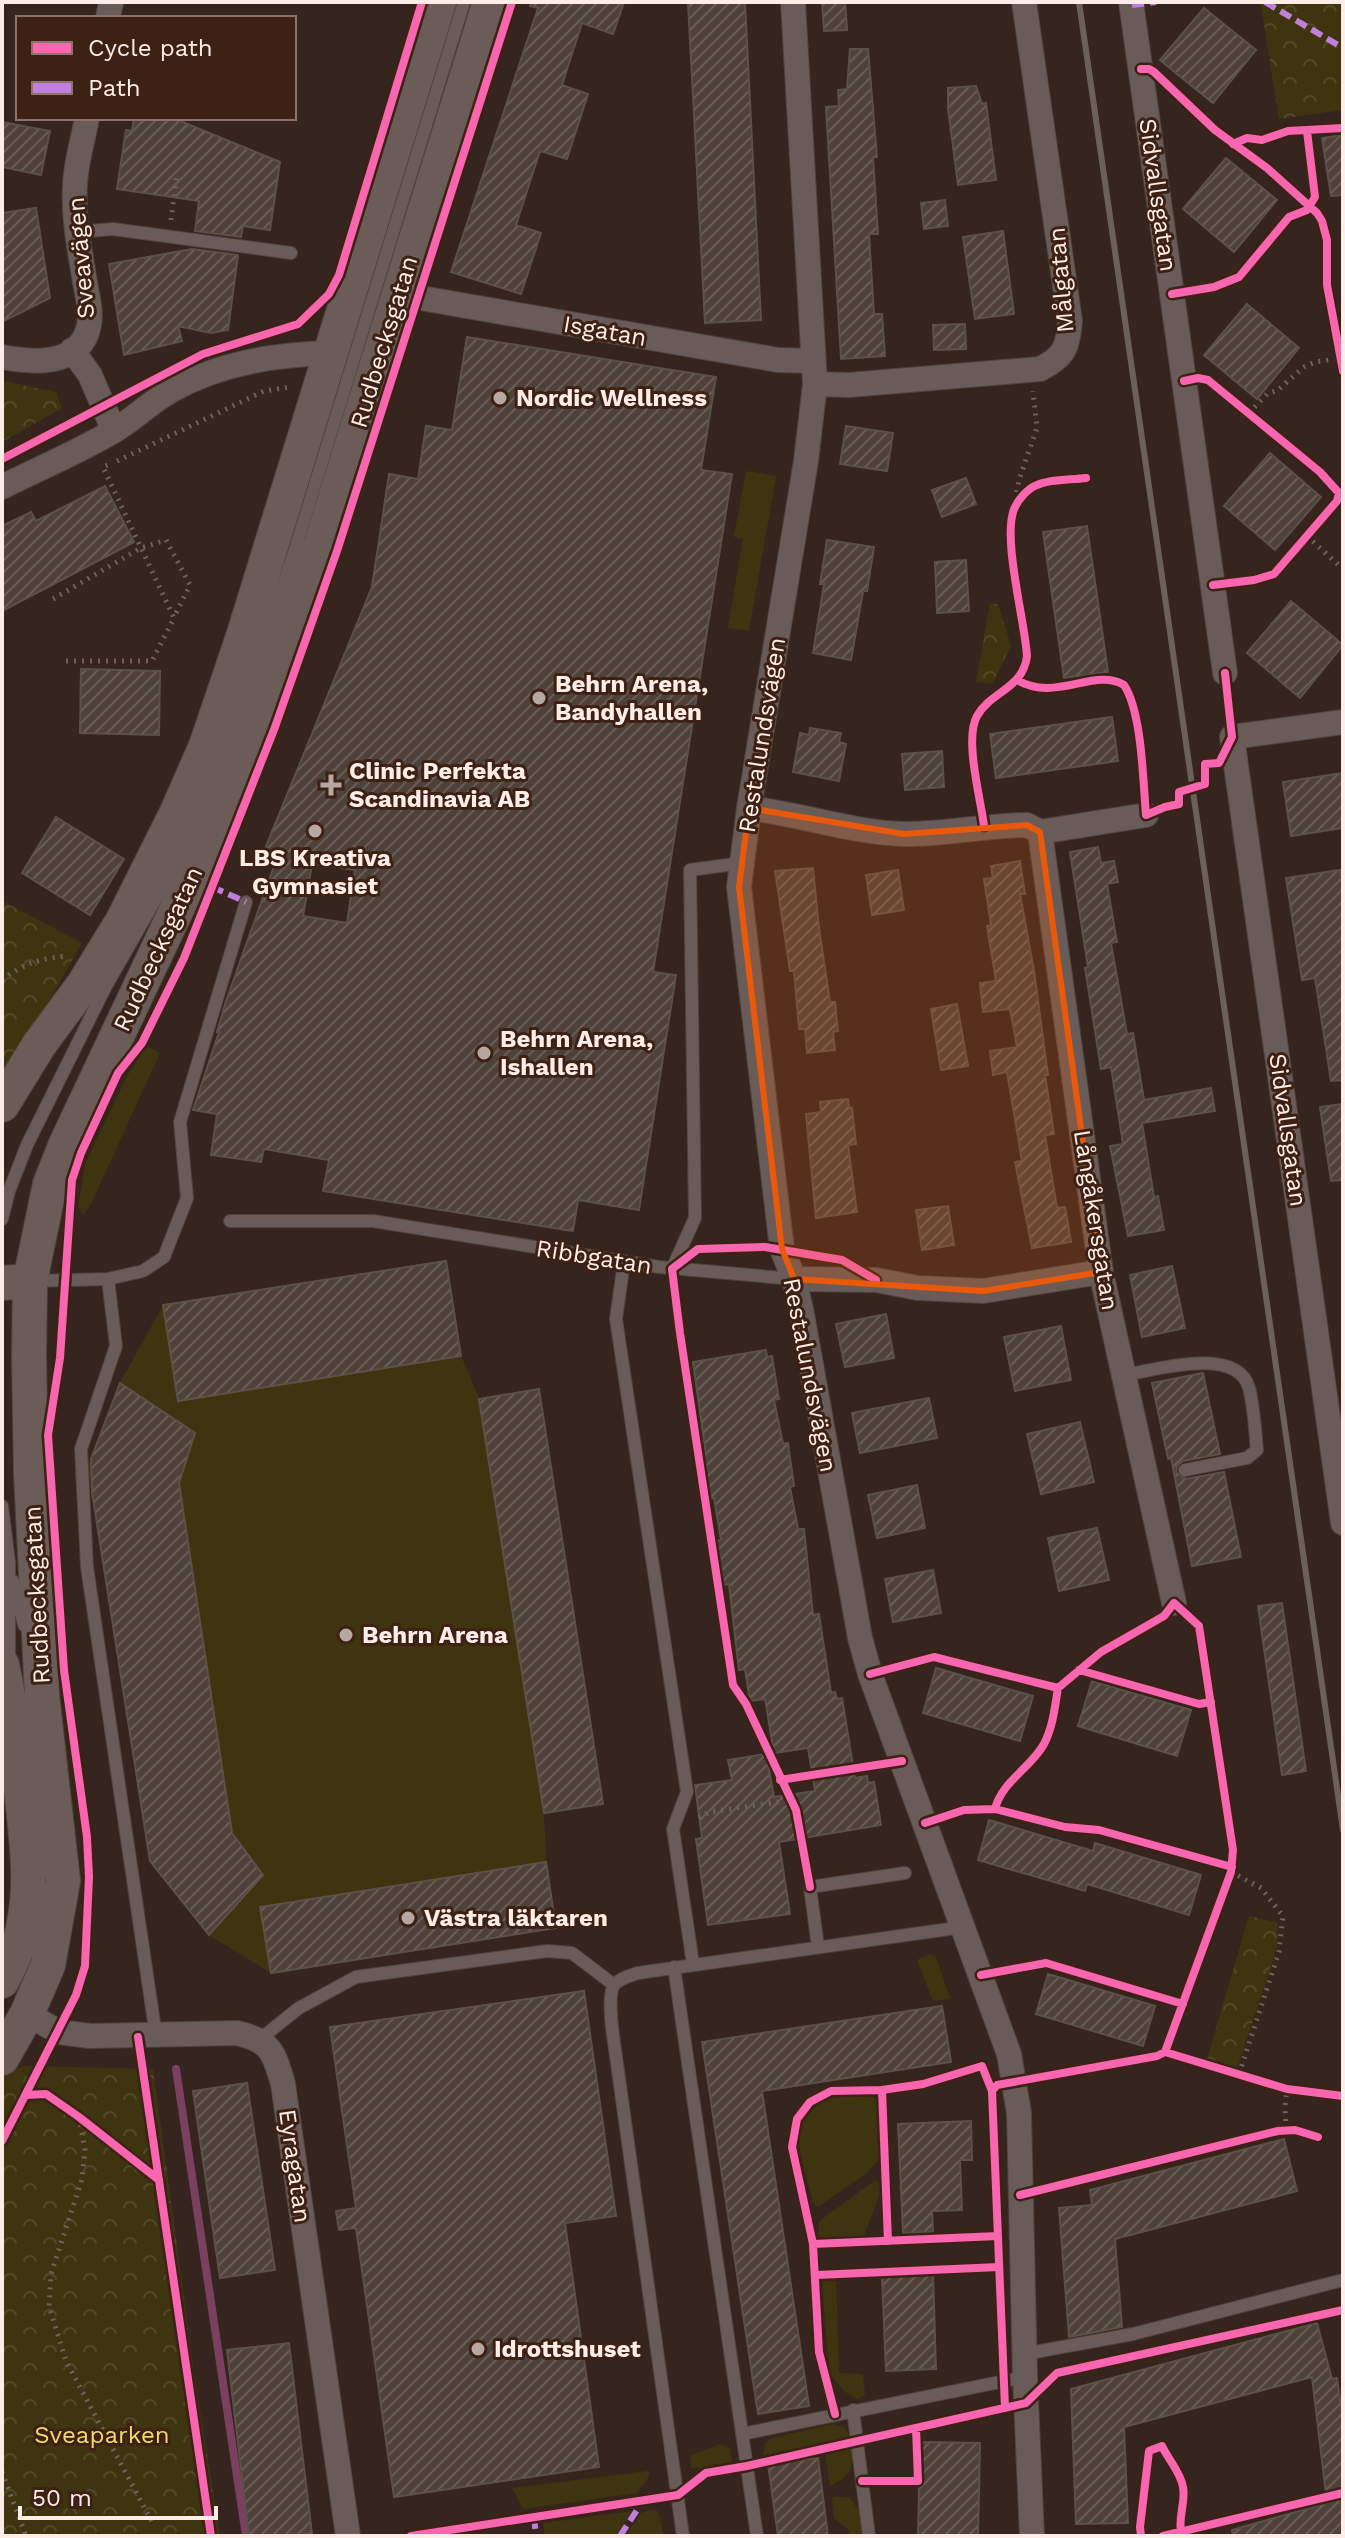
<svg xmlns="http://www.w3.org/2000/svg" width="1345" height="2538" font-family="'Work Sans',sans-serif">
<style>
.grass{fill:#3e3510}
.park{fill:url(#park-crowns)}
.lines{fill:none;stroke-linecap:round;stroke-linejoin:round}
.stream{stroke:#7b3f60;stroke-width:8}
.building{fill:url(#building-hatch);stroke:#5c5148;stroke-width:2;fill-rule:evenodd}
.lane-casing{stroke:#50433e;stroke-width:14}
.street-casing{stroke:#50433e;stroke-width:26}
.secondary-casing{stroke:#50433e;stroke-width:36}
.path{stroke:#6d615c;stroke-width:5;stroke-dasharray:2 6;stroke-linecap:butt}
.lane{stroke:#695c58;stroke-width:12}
.street{stroke:#695c58;stroke-width:24}
.secondary{stroke:#6b5c57;stroke-width:34}
.rail{stroke:#6c605a;stroke-width:6}
.quiet{stroke:#c07fdc;stroke-width:6;stroke-dasharray:12 6;stroke-linecap:butt}
.cycleway-casing{stroke:#3e2115;stroke-width:13}
.cycleway{stroke:#f766af;stroke-width:8}
.marked{fill:#e8590c;fill-opacity:0.2;stroke:#e8590c;stroke-width:6;stroke-linejoin:round}
.poi-dot{fill:#b7a7a1;stroke:#3e2115;stroke-width:3}
.labels{text-anchor:middle;dominant-baseline:central;stroke-width:6;stroke-linejoin:round;paint-order:stroke}
.street-label{font-size:24px;fill:#fdede7;stroke:#3e2115}
.poi-label{font-size:24px;font-weight:bold;fill:#fdede7;stroke:#3e2115;text-anchor:start}
.park-label{font-size:24px;fill:#eeda6f;stroke:#3e2115}
</style>
<defs>
<pattern id="park-crowns" width="20" height="18" patternUnits="userSpaceOnUse" patternTransform="scale(2)"><rect width="20" height="18" fill="#3e3510"/><path d="M2 6a3 3 0 1 1 6 0M12 15a3 3 0 1 1 6 0" fill="none" stroke="#514927"/></pattern>
<pattern id="building-hatch" width="6" height="6" patternUnits="userSpaceOnUse" patternTransform="scale(2)"><rect width="6" height="6" fill="#4d4139"/><path d="M-1 1l2-2M0 6l6-6M5 7l2-2" fill="none" stroke="#685d56"/></pattern>
</defs>
<rect width="100%" height="100%" fill="#35251e"/>
<!-- grass -->
<path class="grass" d="M746,471L776,476L749,631L728,628L743,539L734,537Z
M147,1046L160,1053L91,1204L83,1215L78,1207L85,1164L127,1076Z
M446,1261L461,1356L479,1398L539,1389L603,1804L544,1813L546,1862L556,1928L271,1973L209,1935L150,1861L88,1466L120,1383L163,1305Z
M929,1954L936,1957L950,1999L933,2001L917,1960Z
M841,2092L873,2095L877,2100L879,2159L868,2172L818,2207L813,2203C801,2150 779,2118 841,2092Z
M874,2181L880,2182L882,2188L864,2236L819,2238V2222L822,2219Z
M836,2276L839,2373L863,2374L865,2395L857,2399L845,2392L830,2374L821,2277Z
M834,2424L845,2428L850,2437L763,2456L765,2443L771,2438Z
M717,2445H725L730,2448L732,2462L703,2469L691,2468L690,2456Z
M852,2446C855,2468 849,2477 830,2486L825,2453Z
M648,2471L650,2475L637,2493L523,2509L512,2488Z
M832,2497H849L860,2512L864,2536H847L850,2531L834,2518Z
M651,2509L658,2511L664,2536H625L641,2513Z
M632,2511L615,2536H545L543,2523Z"/>
<!-- park -->
<path class="park" d="M1255,2H1343V110L1279,119L1261,5Z
M2,381L56,392L62,408L2,442Z
M990,603L998,604L1011,646L992,684L976,682Z
M2,901L82,943L2,1084Z
M1249,1916L1278,1923L1277,1946L1269,1973L1237,2068L1207,2059Z
M24,2066L153,2069L194,2372L220,2536H2V2081L7,2071Z"/>
<g class="lines">
<!-- stream -->
<path class="stream" d="M176,2069L246,2536"/>
</g>
<!-- building -->
<path class="building" d="M531,2H624L613,34L582,23L562,85L588,94L567,159L540,151L516,225L541,233L521,294L451,272L538,8L530,6Z
M688,2H745L761,320L705,323Z
M822,2H845L847,30L824,31Z
M1204,8L1256,50L1213,103L1160,60Z
M850,49H868L877,157H873L878,234H869L874,314H882L885,356L841,359L826,107L839,106L838,90L847,89Z
M976,86L982,104L986,103L996,180L958,185L948,108V88Z
M134,118H173L280,162L270,230L243,226L241,237L195,231L199,201L117,189L126,130L132,131Z
M2,122L50,131L41,175L2,167Z
M1343,135V195L1331,196L1322,138Z
M1226,158L1277,200L1234,252L1183,209Z
M945,200L948,226L924,229L921,203Z
M36,208L50,298L2,322V213Z
M1003,231L1014,314L975,319L963,237Z
M192,249L238,255L228,330L211,333L178,326L182,341L124,355L109,264Z
M1247,304L1299,348L1257,399L1204,355Z
M965,324L966,349L934,350L933,325Z
M467,337L716,377L701,470L732,474L653,972L676,975L639,1210L578,1200L573,1231L323,1191L329,1160L264,1149L261,1162L211,1155L217,1114L193,1110L219,1032H217L226,1001L277,858L262,856L372,587L389,474L418,479L426,426L452,430ZM312,864L355,870L347,923L303,916Z
M846,426L893,433L887,471L840,464Z
M1270,453L1321,497L1275,550L1224,506Z
M966,478L976,504L942,517L932,490Z
M105,486L134,542L2,611V526L31,512L36,521Z
M1087,526L1108,672L1064,678L1043,532Z
M827,540L874,547L867,591H863L851,660L813,653L824,584H820Z
M966,560L969,611L937,613L935,562Z
M1291,601L1343,645L1300,698L1247,653Z
M81,669L160,671L159,735L80,733Z
M1112,717L1118,761L996,778L990,734Z
M810,728L841,733L839,742L846,744L839,781L793,772L800,733L809,735Z
M942,751L944,787L905,790L902,754Z
M1343,773V828L1291,836L1283,782Z
M56,817L124,859L90,915L22,873Z
M1098,847L1101,863L1114,861L1118,882L1107,884L1117,942L1111,943L1127,1034L1133,1033L1144,1100L1211,1088L1215,1111L1142,1123L1154,1197L1158,1196L1164,1230L1128,1236L1110,1146L1123,1144L1111,1067L1101,1069L1085,968L1088,967L1070,852Z
M1020,861L1025,894H1020L1034,971L1048,1075H1045L1054,1134L1045,1135L1057,1208L1065,1207L1071,1242L1032,1248L1015,1162L1022,1161L1007,1072L993,1075L990,1051L1017,1047L1010,1009L983,1012L980,983L996,981L987,926L991,925L984,879L993,878L991,866Z
M813,868L819,928L830,1002H835L838,1031L833,1032L835,1050L807,1053L805,1029H799L794,971H790L775,871Z
M898,870L904,910L872,915L866,875Z
M1340,870L1343,886V1080L1331,1081L1315,978L1302,980L1286,878Z
M957,1004L968,1066L941,1070L931,1009Z
M848,1099L849,1108H852L856,1144L848,1145L857,1212L816,1218L806,1114L821,1112L820,1102Z
M1343,1104V1180L1331,1181L1320,1107Z
M948,1206L954,1245L922,1250L916,1210Z
M446,1261L461,1356L178,1401L163,1305Z
M1172,1266L1185,1328L1142,1337L1130,1275Z
M886,1314L894,1358L845,1367L836,1324Z
M1061,1326L1071,1380L1015,1391L1004,1337Z
M766,1350L767,1357L772,1356L779,1399L774,1400L783,1444L788,1443L794,1486L790,1487L798,1529H804L813,1615L819,1614L831,1693L835,1692L837,1699L842,1698L855,1778L867,1776L868,1783L874,1782L881,1825L779,1842L790,1914L708,1925L696,1839L702,1838L695,1785L732,1780L728,1760L766,1754L774,1797L815,1791L808,1748L774,1753L765,1699L750,1701L745,1669L739,1670L729,1584L724,1585L717,1541L721,1540L714,1498L708,1499L702,1455H706L693,1362Z
M1203,1373L1220,1454L1183,1461L1177,1466L1176,1472L1186,1479L1224,1472L1241,1557L1192,1566L1171,1458L1168,1459L1152,1383Z
M120,1383L195,1433L179,1483L232,1833L263,1875L209,1935L150,1861L92,1492L91,1459Z
M539,1389L603,1804L544,1813L479,1399Z
M929,1398L937,1438L860,1453L852,1413Z
M1080,1422L1094,1482L1041,1494L1027,1434Z
M917,1485L925,1528L877,1538L868,1495Z
M1097,1528L1109,1580L1059,1591L1048,1538Z
M933,1570L941,1613L893,1622L885,1579Z
M1282,1603L1306,1771L1282,1775L1258,1606Z
M936,1668L1033,1696L1020,1741L923,1713Z
M1092,1681L1191,1710L1177,1756L1078,1726Z
M989,1820L1093,1851L1095,1843L1201,1875L1189,1915L1087,1884L1085,1891L978,1860Z
M546,1862L556,1928L271,1973L260,1907Z
M1048,1974L1155,2006L1143,2046L1036,2014Z
M584,1991L616,2216L565,2223L599,2467L394,2497L356,2228L339,2230L336,2211L356,2208L330,2027Z
M942,2006L951,2062L762,2091L809,2406L758,2414L702,2042Z
M247,2083L275,2270L220,2278L193,2091Z
M971,2121L972,2160H960L962,2210L932,2211L933,2232L903,2233L898,2124Z
M1284,2139L1297,2191L1115,2239L1122,2327L1069,2337L1059,2208L1092,2205L1090,2190Z
M933,2275L936,2369L886,2371L882,2277Z
M1317,2323L1332,2379L1337,2378L1343,2421V2536H1233L1232,2530L1327,2503L1312,2377L1124,2427L1128,2523L1076,2524L1071,2389Z
M289,2343L312,2534L249,2536L227,2350Z
M920,2442L980,2443L978,2536H918Z
M818,2458L828,2536H778L768,2464Z"/>
<g class="lines">
<!-- lane casing -->
<g class="lane-casing">
<path id="lane" d="M78,232L113,229L291,253
M2,1219L9,1191L27,1145L106,986L165,883L200,814L229,741L293,556L464,2
M230,1221H373L659,1267L794,1279
M624,1262L616,1319L687,1792L673,1829L693,1964
M672,1269L695,1218L690,870L742,863
M108,1279L116,1346L81,1449L87,1567L156,2036
M34,1281L108,1279L143,1271L164,1257L187,1198L180,1122L246,902
M1124,1375C1156,1370 1237,1345 1249,1388C1254,1407 1255,1430 1257,1450L1247,1458L1185,1470
M2,1506L9,1562V1664
M13,1581L24,1625
M818,1947L810,1887L905,1873
M674,1967L757,2536
M260,2039L299,2008L356,1977L547,1951L572,1953L614,1985
M1024,2354L1133,2334L1343,2280
M853,2410L869,2536
M742,2434L1025,2377
M683,2536L618,2071C616,2053 605,1999 614,1985C620,1978 629,1976 638,1973L963,1927"/>
</g>
<!-- street casing -->
<g class="street-casing">
<path id="street" d="M793,2L815,384L806,461L749,808L739,887L782,1249L794,1279L802,1314L860,1638L870,1674L1009,2054L1019,2113L1025,2377L1032,2536
M1131,2L1225,673
M108,18L111,2
M398,294L778,360L813,361
M72,350L90,375L114,431
M2,357C33,363 81,367 89,325C92,310 86,291 84,276C79,247 73,214 75,184C76,162 83,140 87,118
M815,384L849,385L1040,369C1064,357 1068,348 1070,321L1024,2
M2,487C38,469 76,453 112,432C133,420 150,402 172,390C220,363 277,354 332,353
M1343,722L1232,737L1343,1523
M749,808C800,814 850,832 902,834C944,835 985,825 1027,825L1040,832L1146,815
M1040,832L1101,1272L1174,1603
M794,1279L876,1280L918,1288L983,1291L1101,1272
M27,2014L59,2032L90,2036L237,2033C271,2041 274,2052 283,2084L348,2536"/>
</g>
<!-- secondary casing -->
<g class="secondary-casing">
<path id="secondary" d="M2,1105L39,1045L84,984L122,922L177,812L206,746L243,637L439,2
M2,1283L30,1281
M2,1665C12,1712 18,1759 23,1806C27,1845 32,1885 24,1923C21,1944 11,1963 2,1981
M2,2058L27,2014L48,1965L63,1881L42,1695L31,1474L29,1357L30,1281L50,1184L66,1144L216,826L244,759L321,544L490,2"/>
</g>
<!-- path -->
<path class="path" d="M171,220L177,173
M1249,413L1267,394L1278,390L1304,367L1315,362L1343,358
M117,461L264,391L291,387
M1014,508L1019,480L1037,428L1033,391
M1307,536L1343,569
M53,599L141,548L166,540L190,585L174,617
M66,661H152L174,618L103,467L108,465
M2,980C24,963 39,959 67,956
M699,1818L709,1812L791,1800
M1231,1872L1261,1888L1283,1916L1279,1952L1239,2074
M79,2117L85,2149L82,2179L51,2274L49,2306L66,2361L152,2522
M1286,2129L1285,2107L1287,2089
M2,2472L26,2536"/>
<!-- lane -->
<use href="#lane" class="lane"/>
<!-- street -->
<use href="#street" class="street"/>
<!-- secondary -->
<use href="#secondary" class="secondary"/>
<!-- rail -->
<path class="rail" d="M1079,2L1343,1830"/>
<!-- quiet -->
<path class="quiet" d="M1265,2L1343,48
M1132,5L1156,2
M212,887L246,902
M534,2517L536,2536
M620,2536L643,2501"/>
<!-- cycleway casing -->
<g class="cycleway-casing">
<path id="cycleway" d="M1141,69H1149L1154,72L1215,130L1267,168L1317,213L1322,221L1327,240V285L1343,371
M1233,144L1247,138L1262,140L1288,131L1343,128
M1172,294L1214,287L1239,277L1289,217L1307,210L1315,197L1307,131
M1184,381L1198,378L1208,380L1320,472L1339,493L1337,501L1274,574L1254,580L1213,585
M2,459L203,354L298,324L329,294L339,275L422,2
M1017,680C1055,703 1095,667 1124,685C1142,712 1143,781 1146,815L1165,807L1179,804V792L1205,784V764L1219,763L1232,737L1225,673
M984,826C981,800 964,739 977,716C991,691 1023,689 1027,656C1025,621 1001,535 1015,507C1019,499 1028,488 1037,485C1050,479 1071,480 1086,478
M1079,1670L1199,1704L1211,1702
M870,1674L934,1657L1058,1688L1101,1652L1164,1616L1174,1603L1199,1626L1233,1850L1231,1872L1165,2052
M780,1780L902,1761
M995,1809C1002,1781 1031,1768 1044,1744C1053,1727 1055,1706 1058,1688
M925,1823L964,1810L995,1809L1065,1827L1099,1830L1232,1867
M810,1887L796,1810L746,1704L733,1685L680,1333L672,1269L698,1249L765,1247L842,1260L876,1280
M981,1975L1046,1963L1183,2004
M138,2037L211,2536
M882,2090L888,2241
M26,2095L46,2094L79,2117L159,2180
M2,2141L76,1995L85,1966L89,1877L87,1837L64,1670L48,1435L60,1358L72,1180L81,1153L118,1073L142,1043L184,958L275,727L337,551L512,2
M1020,2195L1278,2131L1295,2130L1318,2137
M813,2244L998,2236
M816,2275L999,2267
M1005,2408L992,2091L997,2085L1157,2056L1165,2052L1287,2089L1343,2096
M835,2414L819,2352L813,2244L792,2147L797,2119L810,2102L831,2091L882,2090L923,2084L982,2066L992,2091
M862,2481H918L916,2428
M411,2536L678,2495L706,2473L747,2466L1026,2403L1057,2373L1343,2310
M1141,2536L1140,2527L1149,2451L1162,2446C1168,2459 1181,2473 1183,2487C1186,2502 1178,2516 1181,2532
M1163,2536L1343,2493"/>
</g>
<!-- cycleway -->
<use href="#cycleway" class="cycleway"/>
</g>
<!-- marked area -->
<path class="marked" d="M749,808L904,834L1027,825L1040,832L1101,1272L983,1291L794,1279L782,1249L739,887Z"/>
<!-- markers -->
<g class="poi-dot">
<circle cx="500" cy="398" r="8"/>
<circle cx="539" cy="698" r="8"/>
<path d="M327 773h8v8h8v8h-8v8h-8v-8h-8v-8h8z"/>
<circle cx="315" cy="831" r="8"/>
<circle cx="484" cy="1053" r="8"/>
<circle cx="346" cy="1635" r="8"/>
<circle cx="408" cy="1918" r="8"/>
<circle cx="478" cy="2349" r="8"/>
</g>
<g class="labels">
<!-- street labels -->
<g class="street-label">
<text transform="translate(1158 195) rotate(82)">Sidvallsgatan</text>
<text transform="translate(81 258) rotate(-95)">Sveavägen</text>
<text transform="translate(1061 280) rotate(-95)">Målgatan</text>
<text transform="translate(605 331) rotate(10)">Isgatan</text>
<text transform="translate(384 342) rotate(-73)">Rudbecksgatan</text>
<text transform="translate(762 735) rotate(-81)">Restalundsvägen</text>
<text transform="translate(158 949) rotate(-65)">Rudbecksgatan</text>
<text transform="translate(1288 1130) rotate(82)">Sidvallsgatan</text>
<text transform="translate(1096 1220) rotate(81)">Långåkersgatan</text>
<text transform="translate(594 1257) rotate(9)">Ribbgatan</text>
<text transform="translate(810 1375) rotate(79)">Restalundsvägen</text>
<text transform="translate(37 1595) rotate(-93)">Rudbecksgatan</text>
<text transform="translate(295 2166) rotate(82)">Eyragatan</text>
</g>
<!-- poi labels -->
<g class="poi-label">
<text x="516" y="398">Nordic Wellness</text>
<text x="555" y="684">Behrn Arena,<tspan x="555" dy="28">Bandyhallen</tspan></text>
<text x="349" y="771">Clinic Perfekta<tspan x="349" dy="28">Scandinavia AB</tspan></text>
<text x="315" y="858" text-anchor="middle">LBS Kreativa<tspan x="315" dy="28">Gymnasiet</tspan></text>
<text x="500" y="1039">Behrn Arena,<tspan x="500" dy="28">Ishallen</tspan></text>
<text x="362" y="1635">Behrn Arena</text>
<text x="424" y="1918">Västra läktaren</text>
<text x="494" y="2349">Idrottshuset</text>
</g>
<!-- park labels -->
<g class="park-label">
<text x="102" y="2435">Sveaparken</text>
</g>
</g>
<!-- border -->
<rect width="1345" height="2538" fill="none" stroke="#fdede7" stroke-width="8"/>
<!-- legend -->
<rect x="16" y="16" width="280" height="104" fill="#3e2115" stroke="#8a7369" stroke-width="2"/>
<rect x="32" y="42" width="40" height="12" fill="#f766af" stroke="#8a7369" stroke-width="2"/>
<text x="88" y="56" font-size="24" fill="#fdede7">Cycle path</text>
<rect x="32" y="82" width="40" height="12" fill="#c07fdc" stroke="#8a7369" stroke-width="2"/>
<text x="88" y="96" font-size="24" fill="#fdede7">Path</text>
<!-- scale -->
<path d="M20 2506v12h196v-12" fill="none" stroke="#fdede7" stroke-width="4"/>
<text x="32" y="2506" font-size="24" fill="#fdede7" stroke="#3e2115" stroke-width="6" paint-order="stroke">50 m</text>
</svg>
